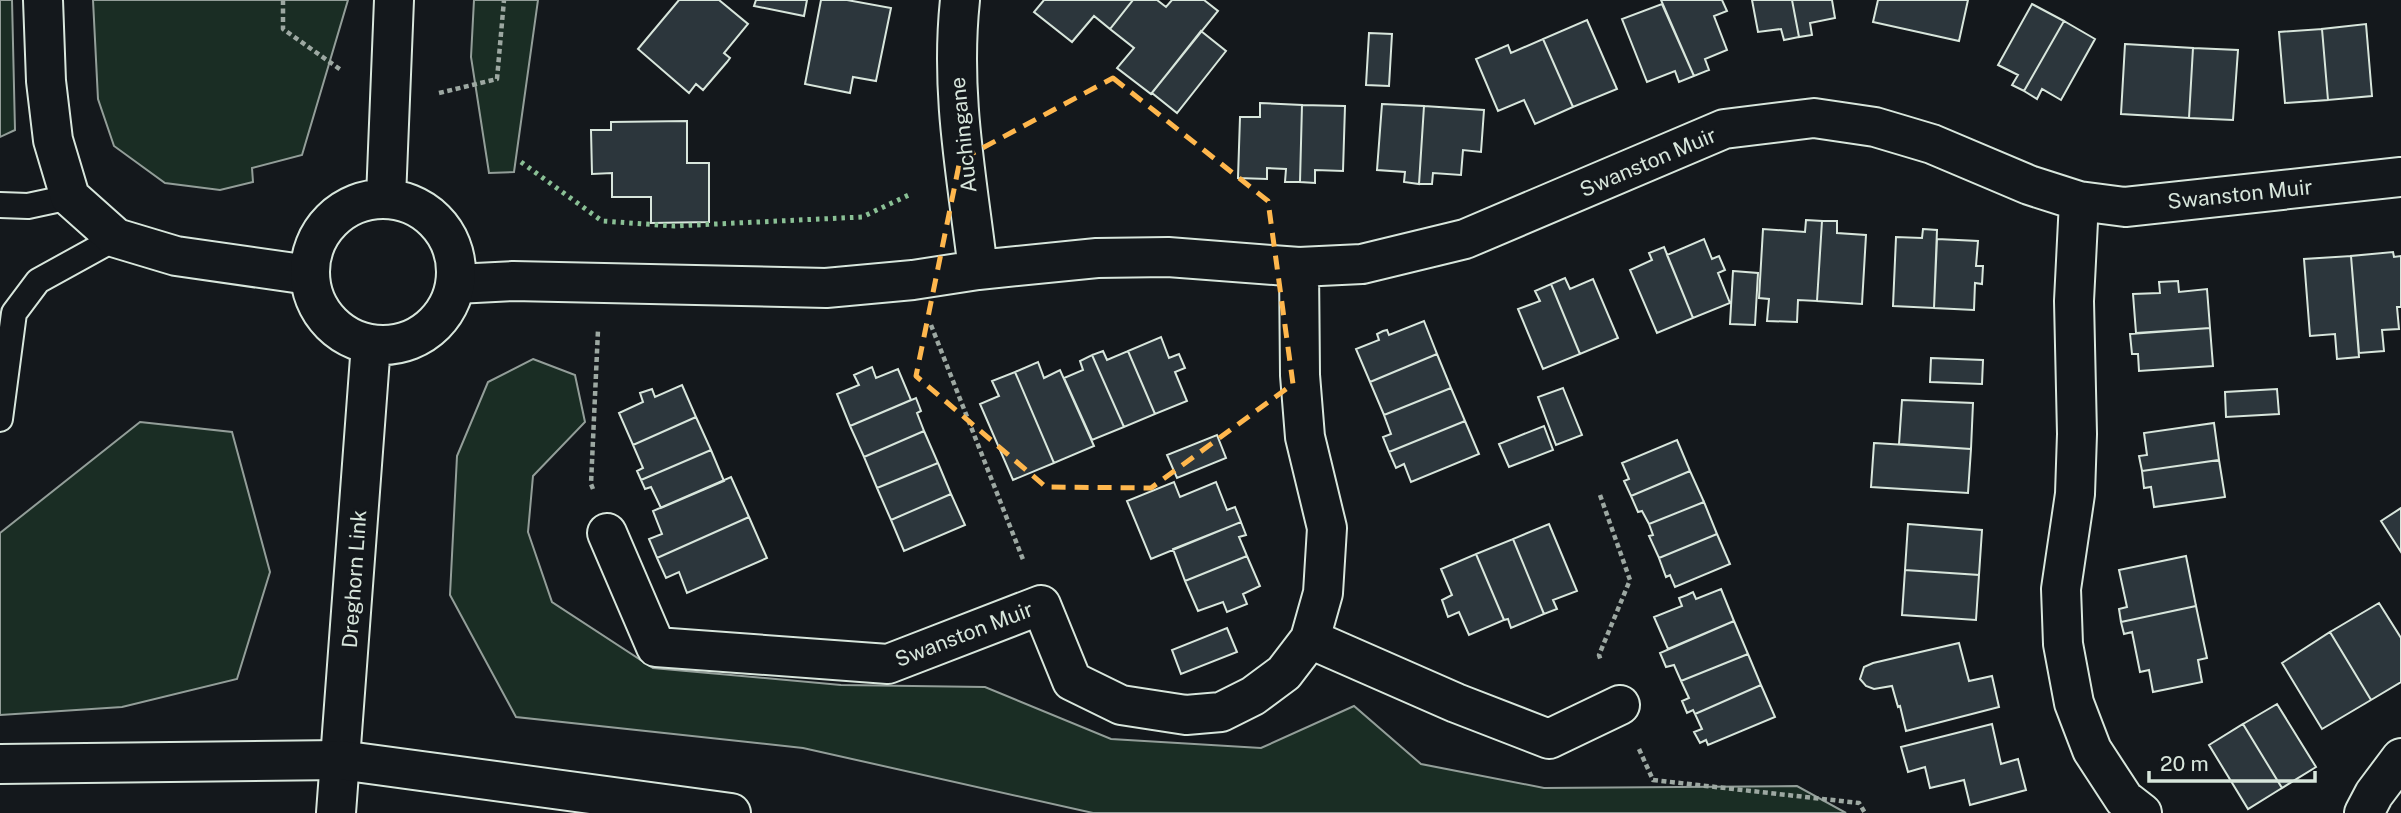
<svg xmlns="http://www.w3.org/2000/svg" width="2401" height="813" font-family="'Public Sans',sans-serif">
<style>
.green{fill:#1a2d24;stroke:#939e99;stroke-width:2}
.building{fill:#2c363c;stroke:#d8e6dc;stroke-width:2}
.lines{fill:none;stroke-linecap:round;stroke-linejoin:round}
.lane-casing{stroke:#d8e6dc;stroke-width:28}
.street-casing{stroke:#d8e6dc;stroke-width:42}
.secondary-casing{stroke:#d8e6dc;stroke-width:42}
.highway-casing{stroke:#d8e6dc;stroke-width:42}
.path{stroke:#9da8a2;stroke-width:4.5;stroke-dasharray:5 3.5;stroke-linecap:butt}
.lane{stroke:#14181c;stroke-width:24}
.street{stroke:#14181c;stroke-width:38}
.secondary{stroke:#14181c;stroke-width:38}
.highway{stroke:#14181c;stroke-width:38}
.hedge{stroke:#8ac095;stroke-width:5;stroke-dasharray:3.5 5;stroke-linecap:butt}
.marked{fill:none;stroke:#ffb74d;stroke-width:5;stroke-dasharray:14 9;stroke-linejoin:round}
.labels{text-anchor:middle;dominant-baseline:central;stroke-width:5;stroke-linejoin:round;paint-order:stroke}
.street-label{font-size:21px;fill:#d8e6dc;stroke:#14181c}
</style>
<rect width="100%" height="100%" fill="#14181c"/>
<!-- green -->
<path class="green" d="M0,0H12L15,130L0,137Z
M93,0H348L302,155L252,168L253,182L220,190L165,183L114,146L98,99Z
M474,0H538L514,172L489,173L471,57Z
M533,359L575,375L585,422L533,476L528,532L552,602L653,668L841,685L985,687L1111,739L1261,748L1354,706L1421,764L1544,788L1797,786L1846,813H1093L803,748L516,717L450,595L457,456L488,382Z
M140,422L232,432L270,572L237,679L122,707L0,715V533Z"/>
<!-- building -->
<path class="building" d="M679,0H719L748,24L724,53L730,58L727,62L703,90L696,84L689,93L638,49Z
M756,0H807L804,16L754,6Z
M821,0H847L891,8L876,81L853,77L850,93L805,84Z
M1044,0H1133L1110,29L1094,16L1072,42L1034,12Z
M1133,0H1157L1166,7L1172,0H1204L1218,11L1151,94L1117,68L1134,48L1110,29Z
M1661,0H1722L1727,11L1714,16L1727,50L1705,59L1709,70L1694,76Z
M1752,0H1792L1799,37L1784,40L1781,29L1758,32Z
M1792,0H1832L1835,18L1810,23L1812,35L1799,37Z
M1878,0H1968L1959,41L1873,22Z
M1662,4L1694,76L1679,82L1675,71L1647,82L1622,19Z
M2032,4L2064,21L2024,91L2012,85L2018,75L1998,65Z
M1587,20L1617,89L1573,107L1543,39Z
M2064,21L2095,39L2061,100L2042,89L2037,99L2024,91Z
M2366,24L2372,96L2328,100L2322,29Z
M2322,29L2328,100L2285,103L2279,32Z
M1201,31L1226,51L1177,113L1152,93Z
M1369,33L1392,34L1389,86L1366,85Z
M1543,39L1573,107L1535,124L1524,100L1498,111L1476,59L1508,45L1511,53Z
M2125,44L2193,48L2189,118L2121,114Z
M2193,48L2238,50L2233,120L2189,118Z
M1260,103L1302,105L1300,182H1285L1286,169L1267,168V179L1238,178L1240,117H1260Z
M1382,104L1424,106L1419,184L1404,182L1405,172L1377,170Z
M1302,105L1345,106L1343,171L1315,170V183L1300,182Z
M1424,106L1484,110L1481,152L1463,150L1461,175L1433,173L1432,184H1419Z
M687,121V163H709V222L651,223V197H612V173L592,174L591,130H611V122Z
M1806,220L1822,221L1817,301L1798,300L1797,322L1767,321L1769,299L1759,298L1763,229L1805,232Z
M1822,221H1837V233L1866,235L1862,304L1817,301Z
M1923,229L1937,230L1934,308L1893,306L1896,237L1922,238Z
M1704,239L1712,259L1719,256L1725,270L1718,273L1730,303L1693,318L1667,255Z
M1937,239L1978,241L1976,266H1983L1982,284L1975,283L1974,310L1934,308Z
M1664,247L1693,318L1657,333L1630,270L1652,260L1649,253Z
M2393,252L2394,257L2401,256V307H2397L2399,329L2382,330L2384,351L2359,353L2351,256Z
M2351,256L2359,357L2337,359L2335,334L2310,336L2304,259Z
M1733,271L1758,273L1755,325L1730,324Z
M1565,278L1570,289L1593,279L1618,338L1580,354L1551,284Z
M2178,281L2179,292L2207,289L2210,328L2136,333L2133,294L2160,293L2159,282Z
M1551,284L1580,354L1543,369L1518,309L1540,301L1535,291Z
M1424,321L1437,354L1370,382L1356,349L1379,340L1377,334L1383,331L1387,330L1389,335Z
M2210,328L2213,366L2139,371L2138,354H2132L2130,334Z
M1161,337L1169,358L1179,354L1185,368L1175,372L1187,401L1155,414L1128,351Z
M1103,351L1107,360L1128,351L1155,414L1124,427L1092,355Z
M1437,354L1451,388L1384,415L1370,382Z
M1092,355L1124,427L1092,440L1064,378L1083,370L1080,361Z
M1931,358L1983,360L1982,384L1930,382Z
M1038,362L1044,378L1060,370L1094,446L1054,463L1015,372Z
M872,367L876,378L898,369L911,400L850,426L837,394L859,385L854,375Z
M1015,372L1054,463L1013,480L980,404L999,396L992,381Z
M682,385L696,417L633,445L619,413L643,402L640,393L652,389L655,397Z
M1451,388L1465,421L1389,452L1383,437L1391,434L1384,415Z
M1563,388L1582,435L1556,445L1538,397Z
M2277,389L2279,414L2226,417L2225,392Z
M916,398L921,411L917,413L924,431L864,457L850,426Z
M1902,400L1973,403L1971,449L1899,444Z
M696,417L711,450L641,480L637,471L643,468L633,445Z
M1465,421L1479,454L1411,482L1404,464L1396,468L1389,452Z
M2214,423L2219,460L2142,471L2139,456L2147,455L2144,433Z
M1544,426L1553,450L1509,467L1499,444Z
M924,431L938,463L877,488L864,457Z
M1217,435L1226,458L1177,478L1167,455Z
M1677,440L1690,471L1631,496L1624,481L1629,479L1622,463Z
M1874,443L1971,449L1968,493L1871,487Z
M711,450L724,481L661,508L651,487L645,489L641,480Z
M2219,460L2225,497L2154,507L2151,487L2144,488L2142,471Z
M938,463L951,494L891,520L877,488Z
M1690,471L1704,502L1649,524L1642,511L1638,512L1631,496Z
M731,477L749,517L657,558L649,539L662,534L653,511Z
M1174,482L1180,497L1216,482L1227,510L1235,507L1241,522L1151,559L1127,501Z
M951,494L965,525L904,551L891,520Z
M1704,502L1717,534L1659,558L1649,536L1653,535L1649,524Z
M2401,508V552L2381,521Z
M749,517L767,558L687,593L679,572L666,578L657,558Z
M1241,522L1246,535L1239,537L1247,556L1185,581L1173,549Z
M1549,524L1577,591L1553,600L1557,609L1544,614L1513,539Z
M1908,524L1982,530L1979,575L1905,570Z
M1717,534L1730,564L1675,587L1670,575L1666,577L1659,558Z
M1513,539L1544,614L1511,628L1508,619L1504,620L1476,554Z
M1476,554L1504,620L1469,635L1459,612L1448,617L1442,600L1452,595L1441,569Z
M1247,556L1260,586L1243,594L1247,604L1227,612L1223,602L1198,611L1185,581Z
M2186,556L2196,606L2121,622L2119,609L2127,607L2119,570Z
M1905,570L1979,575L1976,620L1902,615Z
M1721,589L1734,621L1668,649L1654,617L1682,606L1679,598L1687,595L1693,592L1696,599Z
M2379,603L2401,638V682L2371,700L2330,632Z
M2196,606L2207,658L2198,660L2202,682L2153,692L2149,670L2140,672L2132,632L2124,634L2121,622Z
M1734,621L1748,654L1681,681L1674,665L1666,667L1660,653Z
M1227,628L1237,652L1181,674L1172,650Z
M2330,632L2371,700L2322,729L2282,663Z
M1959,643L1969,681L1992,676L1999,707L1906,731L1900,706L1898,707L1892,686L1874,689L1866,686L1860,679L1864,667L1873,663Z
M1748,654L1761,685L1695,714L1693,710L1687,713L1682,701L1689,698L1681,681Z
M1761,685L1775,717L1708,745L1706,740L1700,743L1694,732L1702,729L1695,714Z
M2277,704L2316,767L2282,788L2243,724Z
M1992,724L2001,764L2018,759L2026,790L1970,805L1964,780L1930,788L1925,767L1908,772L1901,747Z
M2243,724L2282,788L2248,809L2209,745Z"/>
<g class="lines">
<!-- lane casing -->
<g class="lane-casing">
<path id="lane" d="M0,205L28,206L70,197
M0,419L14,313L38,281L116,238"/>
</g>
<!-- street casing -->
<g class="street-casing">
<path id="street" d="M43,0L46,81L53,140L70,197L116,238L176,256L309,275
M960,0C950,94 967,177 978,270
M2079,201L2074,301L2077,434L2075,494L2061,589L2063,644L2074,703L2092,750L2124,799L2142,813
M456,284L513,281L826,288L913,280L978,270L1097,258L1168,257L1299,267L1362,264L1465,239L1724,129L1814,118L1875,127L1932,144L2029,185L2079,201L2125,207L2401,177
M607,533L656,647L888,664L1041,605L1072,681L1121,705L1186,715L1221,712L1253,696L1284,673L1310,639L1323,593L1327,528L1305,437L1300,375L1299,267
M1310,639L1456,703L1549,739L1620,705
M2364,813L2374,794L2401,758"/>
</g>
<!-- secondary casing -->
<g class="secondary-casing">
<path id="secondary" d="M386,198L394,0
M310 272a73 73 0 1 1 146 0a73 73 0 1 1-146 0Z
M336,813L371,344"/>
</g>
<!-- highway casing -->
<g class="highway-casing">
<path id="highway" d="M0,764L340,760L731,813"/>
</g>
<!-- path -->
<path class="path" d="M283,0V29L341,70
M439,93L497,79L504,0
M931,325L1024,562
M593,489L591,484L598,330
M1600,495L1630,580L1599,655L1601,661
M1639,749L1653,780L1859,803L1865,813"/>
<!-- lane -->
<use href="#lane" class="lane"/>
<!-- street -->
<use href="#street" class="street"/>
<!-- secondary -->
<use href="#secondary" class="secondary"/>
<!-- highway -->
<use href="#highway" class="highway"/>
<!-- hedge -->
<path class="hedge" d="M521,162L602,221L674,226L862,217L911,194"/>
</g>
<!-- marked area -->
<path class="marked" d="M1113,78L1268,201L1293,384L1151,488L1046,487L916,376L960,160Z"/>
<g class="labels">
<!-- street labels -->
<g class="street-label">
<text transform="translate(963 135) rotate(-96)">Auchingane</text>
<text transform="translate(1648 162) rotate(-23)">Swanston Muir</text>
<text transform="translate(2240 194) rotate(-6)">Swanston Muir</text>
<text transform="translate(354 579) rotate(-86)">Dreghorn Link</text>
<text transform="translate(964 634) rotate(-21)">Swanston Muir</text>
</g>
</g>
<!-- scale -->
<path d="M2149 771v10h166v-10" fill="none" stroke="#d8e6dc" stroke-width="3.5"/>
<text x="2160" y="771" font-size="21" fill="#d8e6dc" stroke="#14181c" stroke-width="5" paint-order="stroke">20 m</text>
</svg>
